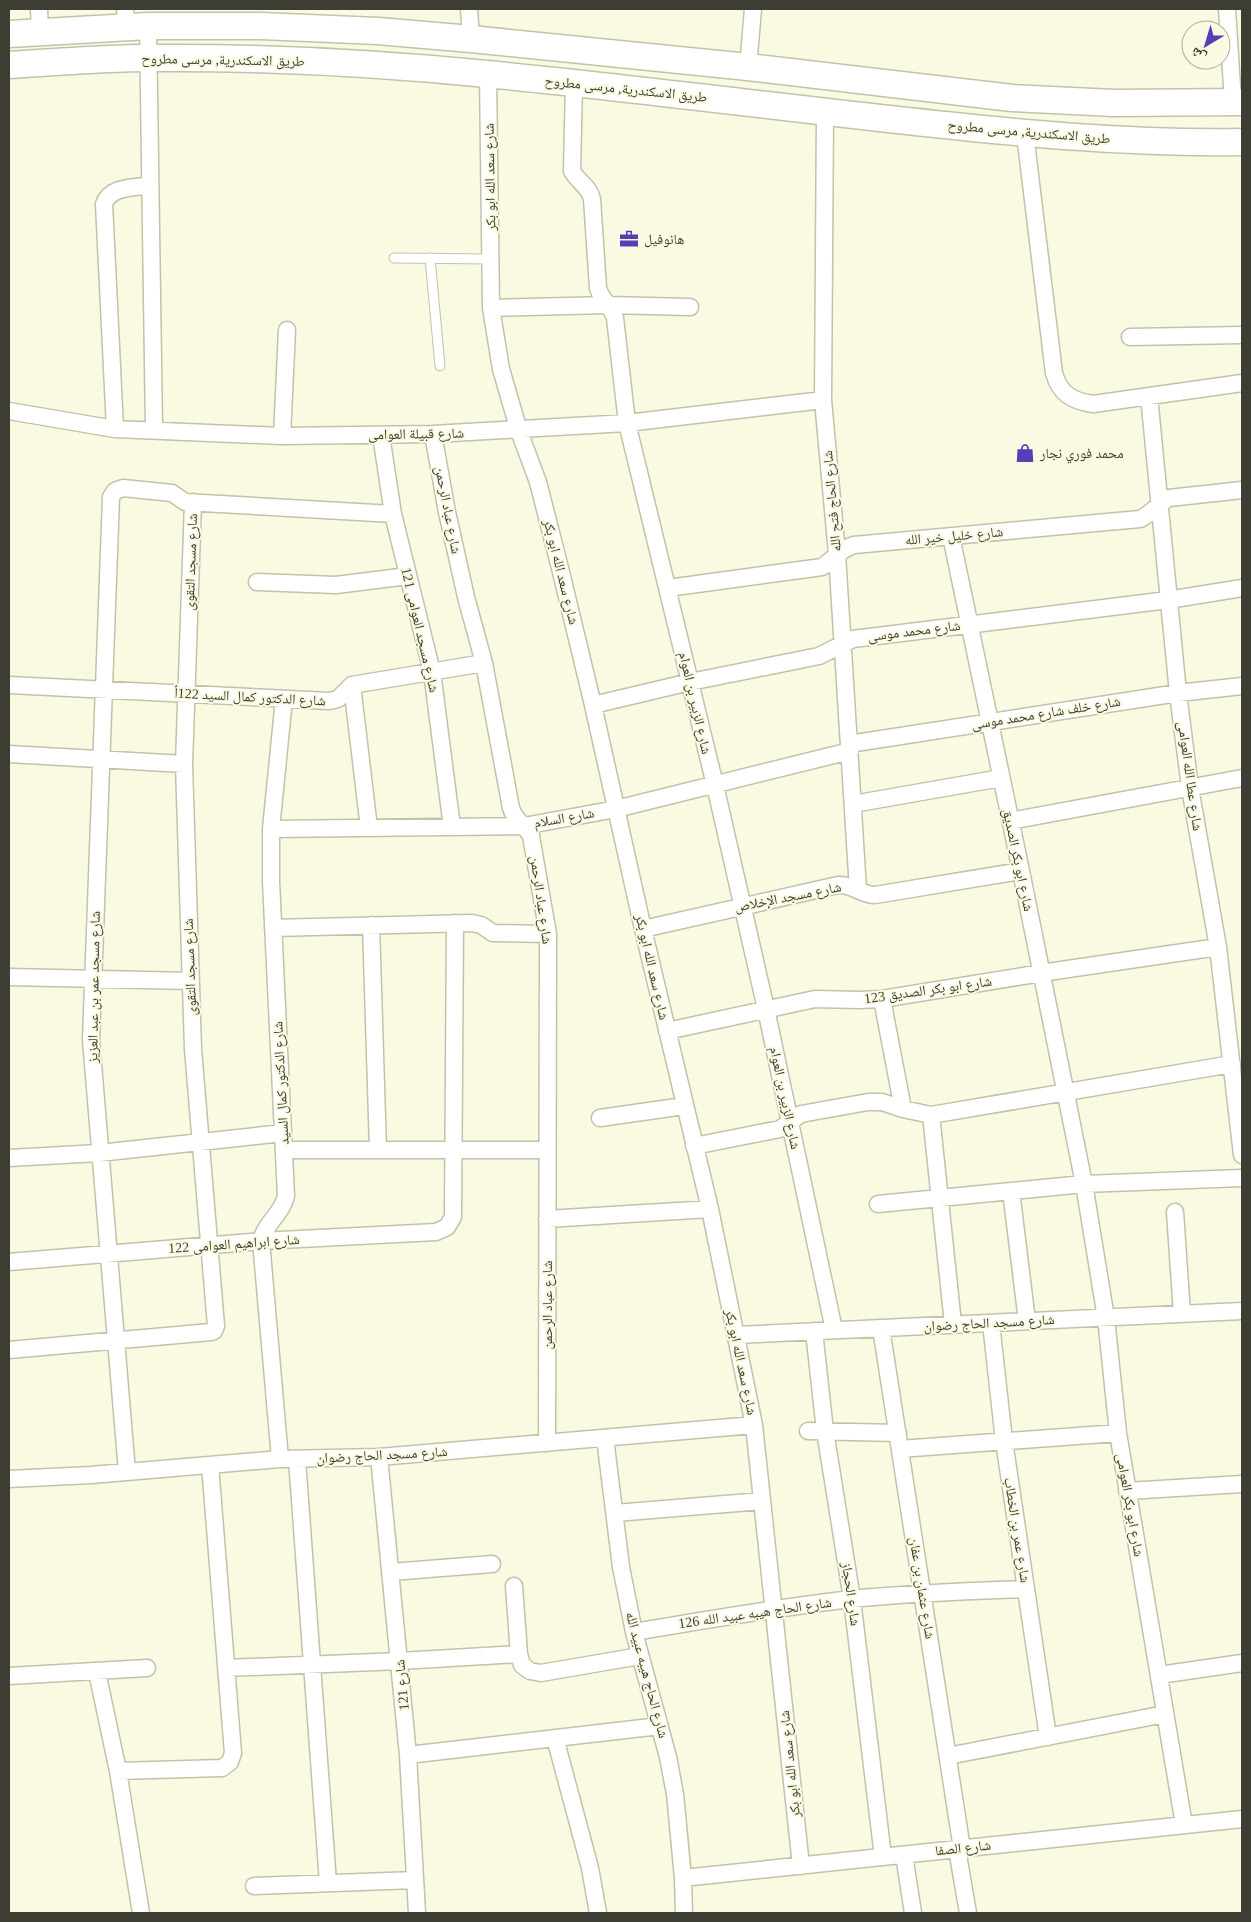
<svg xmlns="http://www.w3.org/2000/svg" width="1251" height="1922" font-family="'Times New Roman','Noto Naskh Arabic',serif">
<style>
.lines{fill:none;stroke-linecap:round;stroke-linejoin:round}
.lane-casing{stroke:#c2c2ab;stroke-width:11}
.street-casing{stroke:#c2c2ab;stroke-width:19}
.primary-casing{stroke:#c2c2ab;stroke-width:29}
.lane{stroke:#fff;stroke-width:9}
.street{stroke:#fff;stroke-width:16}
.primary{stroke:#fff;stroke-width:26}
.labels{text-anchor:middle;dominant-baseline:central;stroke-width:4;stroke-linejoin:round;paint-order:stroke}
.street-label{font-size:14px;fill:#3d3d33;stroke:#fafae2}
.poi-label{font-size:14px;fill:#3d3d33;stroke:#fafae2;text-anchor:start}
</style>
<rect width="100%" height="100%" fill="#fafae2"/>
<g class="lines">
<!-- lane casing -->
<g class="lane-casing">
<path id="lane" d="M394,258L491,259
M430,258L440,366"/>
</g>
<!-- street casing -->
<g class="street-casing">
<path id="street" d="M39,9L40,31
M125,9L127,27
M469,9L471,39
M1227,9L1233,102
M148,26L154,430
M748,67L753,9
M488,74L491,308L501,369L519,431L538,482L560,568L593,705L643,929L710,1209L754,1425L801,1866
M574,83L572,171C578,182 589,186 592,199L598,288C601,300 612,307 615,318L627,423L715,785L766,1009L834,1330
M825,112L823,400L837,554L858,890
M1025,134L1054,373C1060,394 1072,401 1093,404L1242,383
M491,308L608,305L690,307
M1130,337L1242,335
M1149,396L1178,693L1190,788L1218,947L1242,1155
M9,411L115,429L282,436L433,434L627,423L823,400
M115,429L104,204C110,186 134,188 150,185
M433,434L447,512L466,597L484,663L511,808C515,821 525,825 531,836L548,934L547,1443
M381,435L393,514L432,672L452,827
M282,436L287,330
M951,536L1021,871L1084,1184L1106,1318L1118,1433L1184,1825
M257,582L336,585L408,576
M668,588L822,567C833,560 840,549 854,545L1140,519C1151,514 1158,504 1169,498L1242,490
M9,685L329,701L338,699L352,685L484,663
M352,685L369,828
M593,705L690,682L819,656L853,639L1168,600L1242,588
M849,744L1178,693L1242,686
M9,754L184,764
M853,804L1001,778
M1010,821L1242,778
M271,829L524,826L616,809L850,751
M371,925L378,1150
M273,928L472,923L481,925L493,933L548,934
M643,929L838,885C853,884 861,895 875,895L1021,871
M9,977L191,981
M882,999L903,1109
M667,1031L815,999L858,1000L882,999L1041,973L1218,947
M931,1115L953,1324
M600,1118L684,1106
M694,1146L780,1129L801,1114L868,1102H882L903,1109L931,1115L1232,1064
M284,1150H547
M9,1158L99,1153L283,1133
M1011,1191L1027,1321
M878,1204L1084,1184L1242,1178
M1175,1212L1182,1314
M547,1219L710,1209
M9,1262L261,1241L436,1232L447,1227L453,1217L455,923
M991,1323L1004,1441L1048,1737
M881,1328L962,1849
M814,1331L825,1431L852,1599L883,1857
M736,1335L1242,1311
M9,1350L211,1332L214,1331L216,1326L193,1049L184,764L193,502
M808,1431L898,1433
M605,1438L621,1567L634,1632L668,1757L675,1794L683,1878L684,1913
M900,1449L1118,1433
M379,1457L408,1755L417,1913
M280,1459L261,1241C265,1223 282,1214 286,1196L271,881V829L284,699
M297,1459L328,1883
M127,1472L91,1040L111,497L115,491L123,488L172,493L185,502L393,514
M9,1479L91,1475L280,1459L379,1457L754,1425
M1127,1491L1242,1484
M615,1513L762,1501
M391,1572L492,1564
M514,1586L519,1654L522,1665L530,1671L541,1673L640,1656
M634,1632C706,1620 779,1607 852,1599C910,1593 968,1591 1026,1589
M227,1668L400,1661L519,1654
M97,1672L118,1771L141,1913
M1159,1675L1242,1663
M9,1676L147,1668
M555,1738L590,1868L598,1913
M408,1755L660,1726
M948,1756L1165,1714
M118,1771L222,1768L230,1762L233,1753L210,1465
M957,1849L968,1913
M904,1855L913,1913
M683,1878L1242,1819
M254,1886L415,1880"/>
</g>
<!-- primary casing -->
<g class="primary-casing">
<path id="primary" d="M9,34L148,26H261L378,31L471,39L748,67L1012,98L1114,103L1242,102
M9,65C56,62 104,58 152,58C264,57 375,63 487,74C621,87 755,104 889,119C1006,132 1124,144 1242,142"/>
</g>
<!-- lane -->
<use href="#lane" class="lane"/>
<!-- street -->
<use href="#street" class="street"/>
<!-- primary -->
<use href="#primary" class="primary"/>
</g>
<!-- icons -->
<defs>
<g id="office-bare" transform="scale(1.5)"><path d="M-6-3h4V-5.5h4V-3h4V5H-6ZM-1-4.5V-3h2v-1.5ZM-6 0V1H6V0Z" fill="#583db5" stroke="#fafae2" stroke-width="2.5" paint-order="stroke"/></g>
<g id="shop-bare" transform="scale(1.5)"><path d="M-5-2.5h2.3a2.7 3.5 0 0 1 5.4 0H5L5.5 6h-11ZM-1.5-2.5h3a1.5 2.3 0 0 0-3 0Z" fill="#583db5" stroke="#fafae2" stroke-width="2.5" paint-order="stroke"/></g>
</defs>
<g fill-rule="evenodd">
<use href="#office-bare" x="629" y="239"/>
<use href="#shop-bare" x="1025" y="453"/>
</g>
<g class="labels">
<!-- street labels -->
<g class="street-label">
<text transform="translate(223 60) rotate(1)">طريق الاسكندرية, مرسى مطروح</text>
<text transform="translate(626 89) rotate(6)">طريق الاسكندرية, مرسى مطروح</text>
<text transform="translate(1029 132) rotate(5)">طريق الاسكندرية, مرسى مطروح</text>
<text transform="translate(490 177) rotate(-91)">شارع سعد الله ابو بكر</text>
<text transform="translate(416 434) rotate(-1)">شارع قبيلة العوامى</text>
<text transform="translate(832 501) rotate(-95)">شارع الحاج فتح الله</text>
<text transform="translate(448 510) rotate(79)">شارع عباد الرحمن</text>
<text transform="translate(954 536) rotate(-5)">شارع خليل خير الله</text>
<text transform="translate(191 562) rotate(-88)">شارع مسجد التقوى</text>
<text transform="translate(561 572) rotate(76)">شارع سعد الله ابو بكر</text>
<text transform="translate(420 630) rotate(77)">شارع مسجد العوامى 121</text>
<text transform="translate(914 631) rotate(-7)">شارع محمد موسى</text>
<text transform="translate(250 697) rotate(3)">شارع الدكتور كمال السيد 122أ</text>
<text transform="translate(695 703) rotate(77)">شارع الزبير بن العوام</text>
<text transform="translate(1046 713) rotate(-9)">شارع خلف شارع محمد موسى</text>
<text transform="translate(1190 776) rotate(82)">شارع عطا الله العوامى</text>
<text transform="translate(564 818) rotate(-10)">شارع السلام</text>
<text transform="translate(1018 860) rotate(78)">شارع ابو بكر الصديق</text>
<text transform="translate(788 897) rotate(-11)">شارع مسجد الإخلاص</text>
<text transform="translate(541 900) rotate(82)">شارع عباد الرحمن</text>
<text transform="translate(190 967) rotate(-92)">شارع مسجد التقوى</text>
<text transform="translate(652 967) rotate(77)">شارع سعد الله ابو بكر</text>
<text transform="translate(94 987) rotate(-89)">شارع مسجد عمر بن عبد العزيز</text>
<text transform="translate(928 990) rotate(-8)">شارع ابو بكر الصديق 123</text>
<text transform="translate(281 1083) rotate(-93)">شارع الدكتور كمال السيد</text>
<text transform="translate(785 1098) rotate(78)">شارع الزبير بن العوام</text>
<text transform="translate(234 1244) rotate(-4)">شارع ابراهيم العوامى 122</text>
<text transform="translate(547 1305) rotate(-90)">شارع عباد الرحمن</text>
<text transform="translate(989 1323) rotate(-3)">شارع مسجد الحاج رضوان</text>
<text transform="translate(741 1362) rotate(78)">شارع سعد الله ابو بكر</text>
<text transform="translate(382 1455) rotate(-3)">شارع مسجد الحاج رضوان</text>
<text transform="translate(1130 1505) rotate(80)">شارع ابو بكر العوامى</text>
<text transform="translate(1017 1530) rotate(81)">شارع عمر بن الخطاب</text>
<text transform="translate(922 1588) rotate(81)">شارع عثمان بن عفان</text>
<text transform="translate(851 1594) rotate(82)">شارع الحجاز</text>
<text transform="translate(755 1613) rotate(-8)">شارع الحاج هيبه عبيد الله 126</text>
<text transform="translate(647 1675) rotate(75)">شارع الحاج هيبه عبيد الله</text>
<text transform="translate(402 1685) rotate(-95)">شارع 121</text>
<text transform="translate(790 1764) rotate(-96)">شارع سعد الله ابو بكر</text>
<text transform="translate(963 1848) rotate(-6)">شارع الصفا</text>
</g>
<!-- poi labels -->
<g class="poi-label">
<text x="644" y="239">هانوفيل</text>
<text x="1040" y="453">محمد فوري نجار</text>
</g>
</g>
<!-- border -->
<rect width="1251" height="1922" fill="none" stroke="#3d3d33" stroke-width="20"/>
<!-- north arrow -->
<g transform="translate(1206 45) rotate(218)"><circle r="24" fill="#fafae2" stroke="#aeae9c"/>
<path d="M0-4L9 19L0 12L-9 19Z" fill="#583db5"/>
<text y="-8" font-size="14" font-weight="bold" text-anchor="middle" fill="#3d3d33">ش</text>
</g>
</svg>
